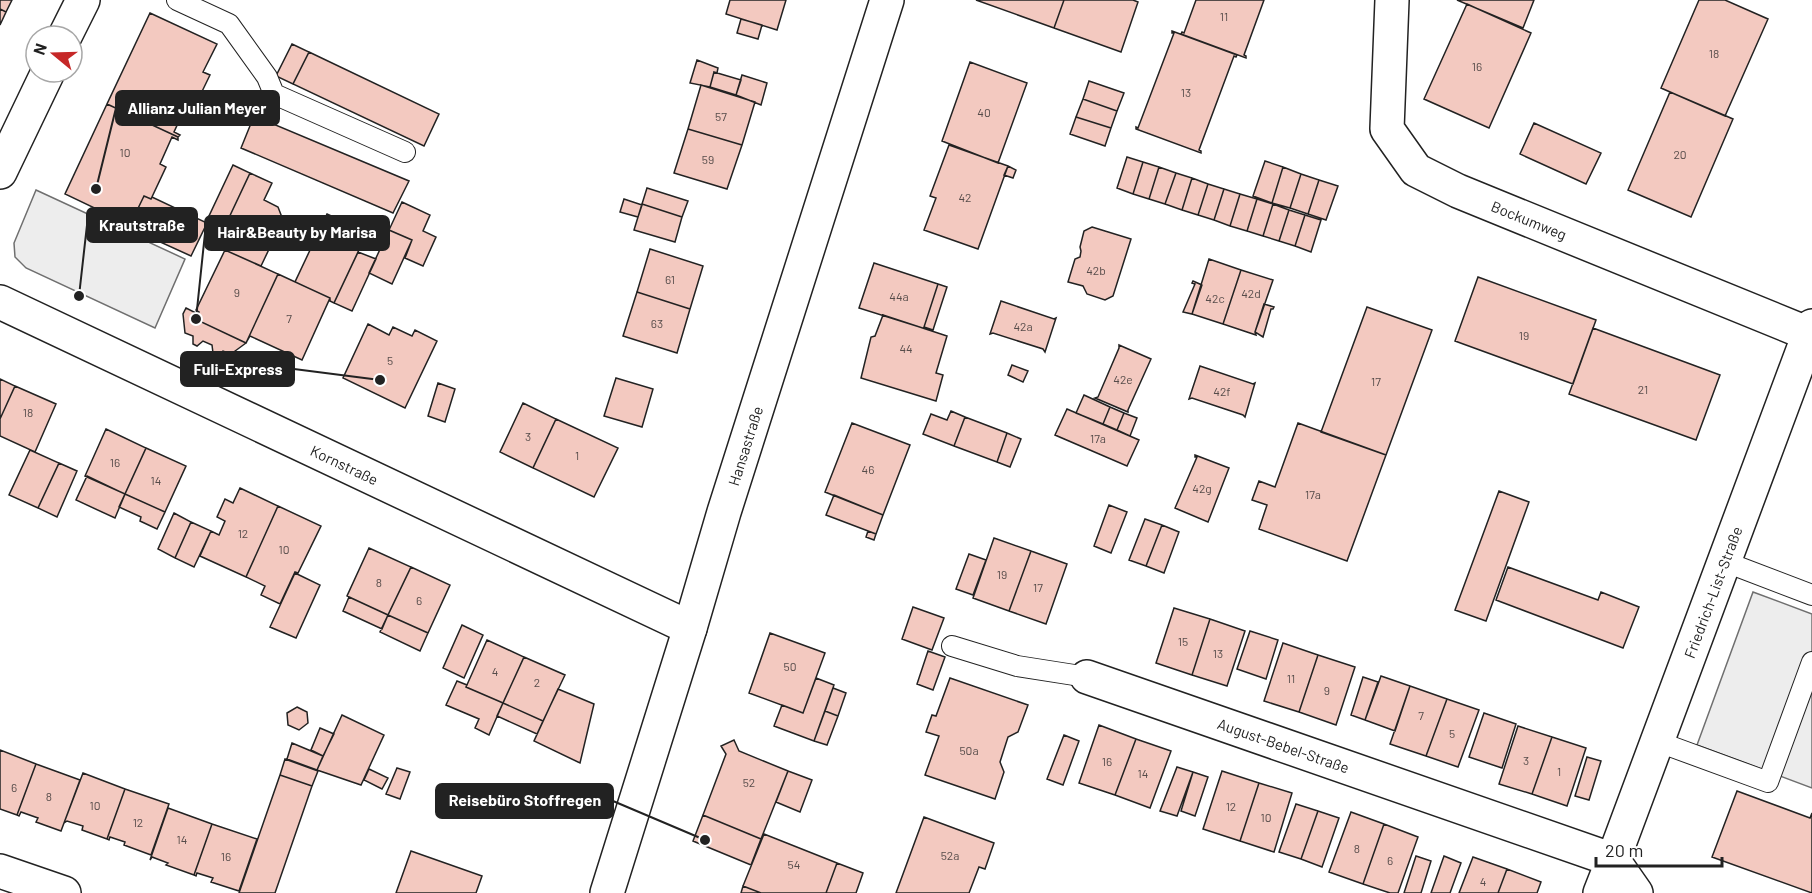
<svg xmlns="http://www.w3.org/2000/svg" width="1812" height="893" font-family="Barlow,sans-serif">
<style>
.parking{fill:#ededed;stroke:#6f6f6f;stroke-width:1.5}
.building{fill:#f3c9c0;stroke:#222;stroke-width:1.5}
.lines{fill:none;stroke-linecap:round;stroke-linejoin:round}
.lane-casing{stroke:#222;stroke-width:22}
.street-casing{stroke:#222;stroke-width:36}
.secondary-casing{stroke:#222;stroke-width:36}
.lane{stroke:#fff;stroke-width:20}
.street{stroke:#fff;stroke-width:33}
.secondary{stroke:#fff;stroke-width:33}
.labels{text-anchor:middle;dominant-baseline:central;stroke-width:4.5;stroke-linejoin:round;paint-order:stroke}
.number-label{font-size:12px;fill:#564c4a}
.street-label{font-size:15px;fill:#222;stroke:#fff}
.leader{fill:none;stroke:#222;stroke-width:2}
.callout-dot{fill:#222;stroke:#fff;stroke-width:2}
.callout{fill:#222;stroke:#222;stroke-width:2}
.callout-label{font-size:16px;text-anchor:middle;font-weight:bold;fill:#fff}
</style>
<rect width="100%" height="100%" fill="#fff"/>
<!-- parking -->
<path class="parking" d="M36,190L185,259L155,328L26,268L15,257L14,243Z
M1753,592L1812,614V788L1697,745Z"/>
<!-- building -->
<path class="building" d="M0,0H12L6,12L0,9Z
M730,0H786L777,30L726,14Z
M976,0H1064L1054,28Z
M1064,0H1133L1138,2L1121,52L1054,28Z
M1196,0H1264L1244,55L1246,56V58L1181,34L1182,32L1184,33Z
M1457,0H1534L1523,28Z
M1699,0H1725L1768,19L1725,116L1661,88Z
M1467,4L1531,33L1489,128L1424,99Z
M0,9L6,12L0,25Z
M150,13L217,44L203,72L210,75L194,108L187,104L174,132L180,135L178,137L107,104Z
M741,19L762,25L758,39L737,33Z
M1172,31L1237,55L1236,57L1234,56L1199,150L1201,151V153L1136,129V127L1138,128L1174,33H1172Z
M292,44L309,52L293,84L276,76Z
M309,52L439,114L424,146L293,84Z
M697,60L718,68L717,73L714,72L710,87L690,83Z
M970,62L1027,83L998,163L942,141Z
M714,72L741,80L736,95L710,87Z
M742,75L767,83L761,105L736,95Z
M1089,81L1124,93L1117,111L1083,99Z
M701,85L755,102L742,145L688,129Z
M1670,92L1733,119L1691,217L1628,190Z
M1083,99L1117,111L1111,128L1076,117Z
M107,104L178,137V140L172,137L160,164L166,167L151,199L144,196L130,225L65,194Z
M254,116L409,181L393,213L241,148Z
M1076,117L1111,128L1105,146L1070,134Z
M1534,123L1601,153L1586,184L1520,154Z
M688,129L742,145L727,189L674,173Z
M949,145L1008,166L978,249L924,230L936,198L930,196Z
M1127,157L1143,162L1133,194L1117,188Z
M1265,161L1283,167L1272,203L1253,196Z
M1143,162L1159,167L1149,199L1133,194Z
M233,165L250,173L226,224L209,216Z
M1008,166L1016,170L1013,178L1004,175Z
M1159,167L1176,173L1165,204L1149,199Z
M1283,167L1301,174L1290,208L1272,203Z
M250,173L272,183L264,200L278,207L283,220L261,266L225,250H221L218,241Z
M1176,173L1192,178L1182,210L1165,204Z
M1301,174L1319,180L1308,214L1290,208Z
M1192,178L1208,184L1198,215L1182,210Z
M1319,180L1338,186L1326,220L1308,214Z
M1208,184L1224,189L1214,220L1198,215Z
M647,188L688,201L682,217L642,204Z
M1224,189L1240,194L1230,226L1214,220Z
M1240,194L1257,199L1247,231L1230,226Z
M144,196L151,199L152,197L207,223L191,256L125,226L127,223L130,225Z
M624,199L642,205L638,217L620,212Z
M1257,199L1273,204L1263,236L1247,231Z
M402,202L430,215L423,231L436,237L423,266L405,258L412,240L389,230Z
M642,204L682,217L675,242L634,230Z
M1273,204L1289,210L1279,241L1263,236Z
M1289,210L1305,215L1295,246L1279,241Z
M327,214L342,221L343,217L369,229L334,303L330,301V298L295,282Z
M1305,215L1321,220L1311,252L1295,246Z
M1092,227L1131,239L1113,296L1105,300L1087,294L1083,286L1068,282L1075,259L1080,257L1081,251L1080,247L1084,231Z
M389,230L412,240L392,284L369,273Z
M650,249L703,266L690,309L637,292Z
M225,250L278,274L246,343L195,319L199,312L196,310Z
M358,252L376,259L352,311L334,303Z
M1209,259L1241,270L1223,324L1192,314Z
M874,263L938,284L924,327L933,330L932,331L859,308Z
M1241,270L1273,280L1255,332L1256,335L1223,324Z
M278,274L330,298L302,360L250,336L246,343Z
M1478,277L1596,320L1573,384L1455,341Z
M1193,281L1202,285L1192,314L1183,312L1195,284L1192,283Z
M938,284L947,287L933,330L924,327Z
M637,292L690,309L677,353L623,336Z
M1001,301L1054,319L1056,318L1045,352L1043,349L993,333L990,334Z
M1264,304L1274,307L1273,309H1271L1263,337L1255,332Z
M1367,307L1432,330L1386,455L1321,432Z
M186,308L198,314L195,319L246,343L231,354L223,351L217,355L213,353L212,345L203,341L197,346L193,344V336L185,333L183,314Z
M883,315L947,336L936,373L943,375L936,401L861,378L871,337L875,336Z
M368,324L389,335L393,327L412,336L415,330L437,341L405,408L343,378Z
M1593,328L1720,375L1696,440L1569,394Z
M1119,345L1151,359L1128,410V412L1095,398L1098,397L1119,348Z
M1012,365L1028,371L1023,382L1008,375Z
M1200,366L1253,384L1255,383L1245,417L1243,415L1192,398L1189,399Z
M616,378L653,389L642,427L604,416Z
M0,379L15,386L0,419Z
M438,383L455,389L445,422L428,416Z
M15,386L56,404L35,452L0,436V419Z
M1084,395L1110,407L1103,424L1076,413Z
M523,403L556,419L533,468L500,452Z
M1110,407L1124,413L1117,430L1103,424Z
M1067,409L1139,440L1127,466L1055,435Z
M951,411L965,417L954,446L923,434L931,414L947,420Z
M1124,413L1137,418L1130,436L1117,430Z
M965,417L1007,433L997,462L954,446Z
M556,419L618,448L594,497L533,468Z
M852,423L910,445L883,515L825,492Z
M1298,423L1386,455L1347,561L1259,529L1267,505L1252,500L1259,481L1275,487Z
M106,429L146,448L125,494L85,476Z
M1007,433L1021,439L1010,467L997,462Z
M146,448L186,466L165,512L125,494Z
M30,450L59,463L38,508L9,495Z
M1195,455L1229,468L1208,522L1175,508L1197,457H1195Z
M59,463L77,471L57,517L38,508Z
M87,476L125,494L115,518L76,500Z
M240,488L278,506L246,577L200,556L211,531L219,535L225,521L217,517L225,499L233,503Z
M1499,491L1529,502L1486,621L1455,610Z
M125,494L165,512L157,529L140,521L141,517L119,507Z
M834,495L883,515L876,534L826,515Z
M1109,505L1127,512L1111,553L1094,546Z
M278,506L321,526L298,573L295,572L280,604L261,595L265,586L246,577Z
M174,513L191,522L175,558L158,549Z
M1145,519L1162,525L1146,566L1129,560Z
M191,522L211,531L194,567L175,558Z
M1162,525L1179,532L1164,573L1146,566Z
M868,531L876,534L874,540L866,537Z
M994,538L1031,551L1009,611L973,598Z
M369,548L411,567L388,615L347,596Z
M1031,551L1067,564L1046,624L1009,611Z
M969,554L986,560L973,595L956,589Z
M411,567L450,585L428,633L388,615Z
M1508,567L1598,600L1601,592L1639,607L1623,648L1496,600Z
M295,573L320,585L296,638L270,627Z
M349,597L388,615L382,629L343,611Z
M913,607L944,618L932,650L902,639Z
M1174,608L1210,619L1192,675L1156,663Z
M388,615L428,633L420,651L380,632Z
M1210,619L1245,631L1227,686L1192,675Z
M462,625L483,635L464,678L443,668Z
M1250,631L1278,640L1266,679L1237,669Z
M770,633L825,653L803,713L749,693Z
M487,640L524,657L503,703L466,687Z
M1283,643L1318,655L1299,712L1264,701Z
M928,651L945,657L933,690L917,684Z
M1318,655L1355,667L1336,725L1299,712Z
M524,657L565,675L543,721L503,703Z
M1381,676L1410,686L1395,731L1365,720Z
M1363,677L1378,682L1365,720L1351,715Z
M816,678L834,685L814,741L774,726L782,705L803,713Z
M950,678L1028,705L1018,732L1008,737L1000,762L1004,772L995,799L925,775L939,736L926,732L932,715L936,716Z
M457,681L467,685L466,687L503,703L489,735L475,728L479,719L446,705Z
M1410,686L1447,699L1426,756L1390,744Z
M833,688L846,693L838,716L825,711Z
M558,689L594,704L580,763L534,741Z
M1447,699L1479,710L1458,767L1426,756Z
M503,703L543,721L537,734L497,716Z
M297,707L307,712L308,723L299,730L288,725L287,713Z
M825,711L838,716L827,745L814,741Z
M1484,713L1516,724L1502,768L1469,757Z
M342,715L384,735L361,785L317,770Z
M1099,725L1136,739L1115,795L1079,783Z
M1518,726L1552,737L1532,794L1499,784Z
M320,728L334,734L323,756L311,750Z
M1064,735L1079,741L1063,785L1047,779Z
M1552,737L1586,748L1567,806L1532,794Z
M1136,739L1171,751L1150,808L1115,795Z
M734,740L739,751L788,771L761,839L703,815L726,754L721,746Z
M292,743L323,756L317,770L287,759Z
M0,750L36,764L17,815L0,809Z
M1587,757L1601,761L1589,800L1575,796Z
M285,759L318,771L312,786L280,775Z
M36,764L80,780L61,831L36,822L38,818L21,812L19,816L17,815Z
M1177,767L1193,772L1177,816L1160,811Z
M397,768L410,772L400,799L386,794Z
M369,769L388,778L382,789L364,780Z
M788,771L812,780L800,812L776,802Z
M1222,771L1259,783L1240,841L1203,829Z
M1193,772L1208,777L1195,816L1181,811Z
M83,773L125,789L107,839L82,830L83,826L67,821L64,823Z
M280,775L312,786L275,893H239Z
M1259,783L1292,793L1274,852L1240,841Z
M125,789L169,804L151,855L124,845L125,842L110,837L109,840L107,839Z
M1737,791L1810,818L1812,813V893L1712,857Z
M1296,804L1318,811L1301,859L1279,852Z
M168,808L212,824L194,875L166,865L168,863L152,857L150,860Z
M1318,811L1339,818L1322,867L1301,859Z
M1351,812L1384,824L1363,884L1329,872Z
M703,815L761,839L751,865L693,841Z
M924,817L994,843L985,869L979,867L969,893H896Z
M212,824L257,839L239,891L211,882L213,878L197,873L196,876L194,875Z
M1384,824L1418,837L1398,893H1390L1363,884Z
M764,834L837,863L826,893H761L743,886Z
M411,851L482,876L476,893H396Z
M1416,856L1431,861L1421,893H1404Z
M1444,856L1461,863L1450,893H1431Z
M1473,857L1507,869L1498,893H1459Z
M837,863L863,873L856,893H826Z
M1507,869L1541,882L1537,893H1498Z
M743,886L761,893H741Z"/>
<g class="lines">
<!-- lane casing -->
<g class="lane-casing">
<path id="lane" d="M177,0L229,24L267,77L274,94L405,152
M1723,561L1812,595
M952,646L1017,666L1087,677
M1656,741L1768,782L1812,662"/>
</g>
<!-- street casing -->
<g class="street-casing">
<g id="street">
<path id="s1" d="M1392,0L1387,129L1416,170L1458,191L1809,334"/>
<path d="M65,36L83,0"/>
<path d="M0,172L48,72"/>
<path id="s2" d="M0,302L690,628"/>
<path id="s3" d="M1087,677L1613,860L1600,893"/>
<path d="M0,871L64,893"/>
<path id="s4" d="M1636,893L1613,860L1812,326"/>
</g>
</g>
<!-- secondary casing -->
<g class="secondary-casing">
<g id="secondary">
<path id="s5" d="M607,893L690,628L724,512L887,0"/>
</g>
</g>
<!-- lane -->
<use href="#lane" class="lane"/>
<!-- street -->
<use href="#street" class="street"/>
<!-- secondary -->
<use href="#secondary" class="secondary"/>
</g>
<g class="labels">
<!-- number labels -->
<g class="number-label">
<text x="1224" y="16">11</text>
<text x="1714" y="53">18</text>
<text x="1477" y="66">16</text>
<text x="1186" y="92">13</text>
<text x="984" y="112">40</text>
<text x="721" y="116">57</text>
<text x="125" y="152">10</text>
<text x="1680" y="154">20</text>
<text x="708" y="159">59</text>
<text x="965" y="197">42</text>
<text x="1096" y="270">42b</text>
<text x="670" y="279">61</text>
<text x="237" y="292">9</text>
<text x="1251" y="293">42d</text>
<text x="899" y="296">44a</text>
<text x="1215" y="298">42c</text>
<text x="289" y="318">7</text>
<text x="657" y="323">63</text>
<text x="1023" y="326">42a</text>
<text x="1524" y="335">19</text>
<text x="906" y="348">44</text>
<text x="390" y="360">5</text>
<text x="1123" y="379">42e</text>
<text x="1376" y="381">17</text>
<text x="1643" y="389">21</text>
<text x="1222" y="391">42f</text>
<text x="28" y="412">18</text>
<text x="528" y="436">3</text>
<text x="1098" y="438">17a</text>
<text x="577" y="455">1</text>
<text x="115" y="462">16</text>
<text x="868" y="469">46</text>
<text x="156" y="480">14</text>
<text x="1202" y="488">42g</text>
<text x="1313" y="494">17a</text>
<text x="243" y="533">12</text>
<text x="284" y="549">10</text>
<text x="1002" y="574">19</text>
<text x="379" y="582">8</text>
<text x="1038" y="587">17</text>
<text x="419" y="600">6</text>
<text x="1183" y="641">15</text>
<text x="1218" y="653">13</text>
<text x="790" y="666">50</text>
<text x="495" y="671">4</text>
<text x="1291" y="678">11</text>
<text x="537" y="682">2</text>
<text x="1327" y="690">9</text>
<text x="1421" y="715">7</text>
<text x="1452" y="733">5</text>
<text x="969" y="750">50a</text>
<text x="1526" y="760">3</text>
<text x="1107" y="761">16</text>
<text x="1559" y="771">1</text>
<text x="1143" y="773">14</text>
<text x="749" y="782">52</text>
<text x="14" y="787">6</text>
<text x="49" y="796">8</text>
<text x="95" y="805">10</text>
<text x="1231" y="806">12</text>
<text x="1266" y="817">10</text>
<text x="138" y="822">12</text>
<text x="182" y="839">14</text>
<text x="1357" y="848">8</text>
<text x="950" y="855">52a</text>
<text x="226" y="856">16</text>
<text x="1390" y="860">6</text>
<text x="794" y="864">54</text>
<text x="1483" y="881">4</text>
</g>
<!-- street labels -->
<g class="street-label">
<text stroke="none"><textPath href="#s1" startOffset="303">Bockumweg</textPath></text>
<text stroke="none"><textPath href="#s5" startOffset="468">Hansastraße</textPath></text>
<text stroke="none"><textPath href="#s2" startOffset="381">Kornstraße</textPath></text>
<text stroke="none"><textPath href="#s4" startOffset="326">Friedrich-List-Straße</textPath></text>
<text stroke="none"><textPath href="#s3" startOffset="208">August-Bebel-Straße</textPath></text>
</g>
</g>
<!-- callouts -->
<path class="leader" d="M96 189L116 108M79 296L87 225M196 319L205 233M380 380L294 369M705 840L613 801"/>
<g class="callout-dot">
<circle cx="96" cy="189" r="6"/>
<circle cx="79" cy="296" r="6"/>
<circle cx="196" cy="319" r="6"/>
<circle cx="380" cy="380" r="6"/>
<circle cx="705" cy="840" r="6"/>
</g>
<g class="callout">
<rect x="116" y="91" width="163" height="34" rx="6"/>
<rect x="87" y="208" width="110" height="34" rx="6"/>
<rect x="205" y="216" width="184" height="34" rx="6"/>
<rect x="181" y="352" width="113" height="34" rx="6"/>
<rect x="436" y="784" width="177" height="34" rx="6"/>
</g>
<g class="callout-label">
<text x="197" y="114">Allianz Julian Meyer</text>
<text x="142" y="231">Krautstraße</text>
<text x="297" y="238">Hair&amp;Beauty by Marisa</text>
<text x="238" y="375">Fuli-Express</text>
<text x="525" y="806">Reisebüro Stoffregen</text>
</g>
<!-- north arrow -->
<g transform="translate(54 54) rotate(289)"><circle r="28" fill="#ffffff" stroke="#a7a7a7" stroke-width="1.5"/>
<path d="M0-4.5L10 22L0 15L-10 22Z" fill="#c62828"/>
<text y="-9" font-size="16" font-weight="bold" text-anchor="middle" fill="#222222">N</text>
</g>
<!-- scale -->
<path d="M1596 857v9h126v-9" fill="none" stroke="#222222" stroke-width="3"/>
<text x="1605" y="857" font-size="18" fill="#222222" stroke="#ffffff" stroke-width="4.5" paint-order="stroke">20 m</text>
</svg>
